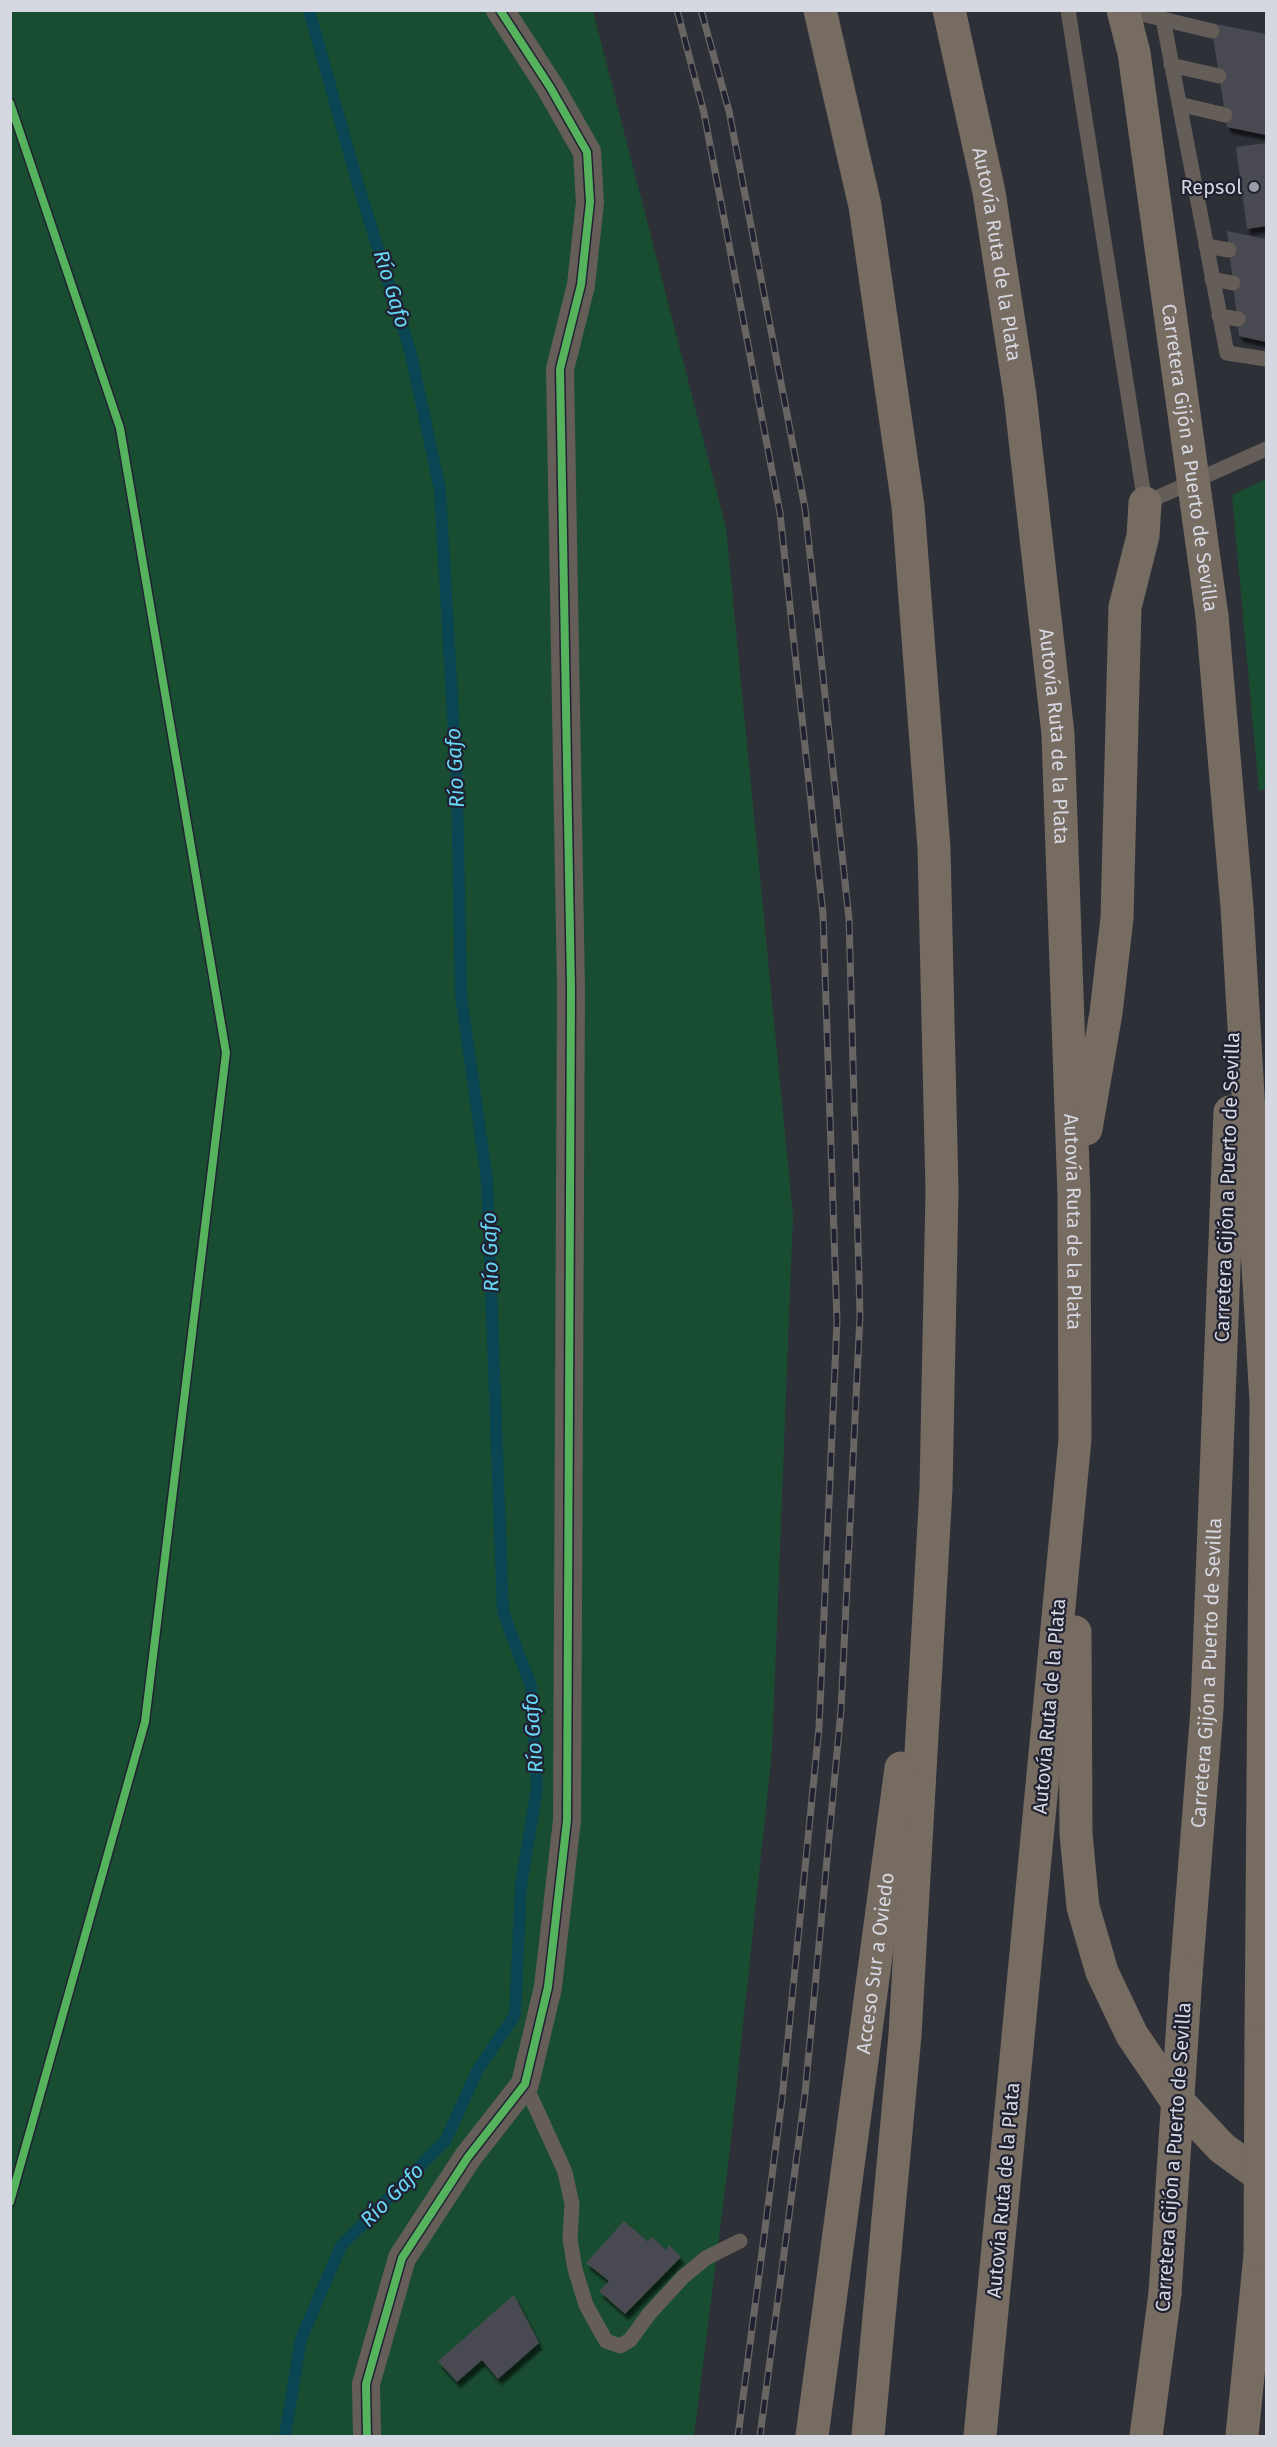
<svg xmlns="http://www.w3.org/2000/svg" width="1277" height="2447" font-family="'Fira Sans',sans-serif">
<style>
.green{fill:#194d31}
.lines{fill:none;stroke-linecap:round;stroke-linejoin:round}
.stream{stroke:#094553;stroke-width:12}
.building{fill:#484a51;filter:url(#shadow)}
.lane{stroke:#645d58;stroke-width:15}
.street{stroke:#645d58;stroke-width:28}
.highway{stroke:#776c62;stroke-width:33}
.rail-casing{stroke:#696563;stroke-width:7}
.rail{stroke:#202232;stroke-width:4.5;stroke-dasharray:14;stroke-linecap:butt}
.highway-bridge{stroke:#776c62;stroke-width:33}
.cycleway-casing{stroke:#202232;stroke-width:11}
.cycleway{stroke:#56b35d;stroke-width:8}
.poi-dot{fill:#9b9da6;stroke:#202232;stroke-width:2}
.labels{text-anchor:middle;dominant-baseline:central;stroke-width:4.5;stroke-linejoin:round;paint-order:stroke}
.poi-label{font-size:20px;fill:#d5d7e1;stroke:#202232;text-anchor:end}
.street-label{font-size:20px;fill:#d5d7e1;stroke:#202232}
.water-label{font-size:21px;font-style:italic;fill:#69d8f7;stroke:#202232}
</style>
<defs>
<filter id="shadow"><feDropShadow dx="3.5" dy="6" stdDeviation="1.5" flood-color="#0009"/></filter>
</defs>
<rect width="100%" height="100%" fill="#2e3038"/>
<!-- green -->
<path class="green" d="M11,11H593L726,528L793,1216L772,1751L729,2158L694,2436H11Z
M1266,479V788L1259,791L1232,495Z"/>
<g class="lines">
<!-- stream -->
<path class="stream" d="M285,2436L301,2339L341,2246L446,2140L477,2071L515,2015L521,1885L537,1788L531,1686L503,1612L487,1180L461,996L457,785L440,490L411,354L357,181L309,10"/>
</g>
<!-- building -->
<path class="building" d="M1211,23L1266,34V135L1227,127Z
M1266,143V226L1247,229L1236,147Z
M1227,231L1266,239V342L1239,336Z
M624,2221L648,2242L652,2237L666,2250L669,2245L681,2257L625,2314L599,2291L609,2281L586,2263Z
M514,2295L539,2343L498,2379L482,2360L457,2382L438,2361Z"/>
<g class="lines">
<!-- lane -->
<path class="lane" d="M1068,10L1145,503L1266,449
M1125,10L1212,31
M1163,19L1227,353L1266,359
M1171,65L1219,76
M1179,104L1225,115
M1206,246L1229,250
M1212,279L1233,283
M1219,316L1238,319
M525,2084L565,2172L572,2204L570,2239L575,2269L586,2305L606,2341L620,2346L630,2340L649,2314L683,2277L706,2258L740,2241"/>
<!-- street -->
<path class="street" d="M367,2436L366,2384L402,2258L468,2157L525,2084L548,1987L567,1820L571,989L560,369L581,285L590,202L587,152L550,87L500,10"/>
<!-- highway -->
<g class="highway">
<path d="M820,10L865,206L908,506L934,848L942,1191L936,1489L905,2035L868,2436"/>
<path id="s1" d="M949,10L989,192L1020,395L1058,734L1074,1196L1075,1439L980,2436"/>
<path d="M1212,616L1237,907L1266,1402L1261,2041"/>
<path d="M1086,1129L1106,1013L1117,918L1125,607L1143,536L1145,503"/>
<path d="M1075,1632L1076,1834L1083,1907L1102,1972L1132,2035L1174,2097L1222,2148L1266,2180"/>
<path id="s2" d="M1186,1975L1207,1709L1230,1112"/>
<path id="s3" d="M812,2436L901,1768"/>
<path d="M1146,2436L1165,2293"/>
<path d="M1242,2436L1260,2255"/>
</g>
<!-- rail casing -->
<g class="rail-casing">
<path id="rail" d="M677,10L704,113L780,513L823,914L837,1321L819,1728L782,2099L738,2436
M701,10L729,111L805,508L849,919L860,1315L841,1710L805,2094L760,2436"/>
</g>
<!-- rail -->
<use href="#rail" class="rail"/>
<!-- highway-bridge -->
<g class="highway-bridge">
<path id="s4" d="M1123,10L1134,53L1212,616"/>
<path d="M1260,2255L1261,2041"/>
<path d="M1165,2293L1186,1975"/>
</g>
<!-- cycleway casing -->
<g class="cycleway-casing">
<path id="cycleway" d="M10,103L120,428L226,1053L145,1722L10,2202
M367,2436L366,2384L402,2258L468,2157L525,2084L548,1987L567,1820L571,989L560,369L581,285L590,202L587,152L550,87L500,10"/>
</g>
<!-- cycleway -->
<use href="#cycleway" class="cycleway"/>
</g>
<!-- markers -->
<circle class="poi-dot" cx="1254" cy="187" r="6"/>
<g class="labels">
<!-- poi labels -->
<g class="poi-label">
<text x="1242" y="187">Repsol</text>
</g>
<!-- street labels -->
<g class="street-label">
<text stroke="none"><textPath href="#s1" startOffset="249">Autovía Ruta de la Plata</textPath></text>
<text stroke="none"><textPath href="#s4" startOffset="453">Carretera Gijón a Puerto de Sevilla</textPath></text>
<text stroke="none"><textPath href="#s1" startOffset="735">Autovía Ruta de la Plata</textPath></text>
<text transform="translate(1227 1187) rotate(-88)">Carretera Gijón a Puerto de Sevilla</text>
<text stroke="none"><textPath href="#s1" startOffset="1221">Autovía Ruta de la Plata</textPath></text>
<text stroke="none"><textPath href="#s2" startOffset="303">Carretera Gijón a Puerto de Sevilla</textPath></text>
<text transform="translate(1049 1706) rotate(-85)">Autovía Ruta de la Plata</text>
<text stroke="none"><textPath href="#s3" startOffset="477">Acceso Sur a Oviedo</textPath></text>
<text transform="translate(1173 2157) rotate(-86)">Carretera Gijón a Puerto de Sevilla</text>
<text transform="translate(1003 2190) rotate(-85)">Autovía Ruta de la Plata</text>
</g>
<!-- water labels -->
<g class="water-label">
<text transform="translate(392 289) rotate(73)">Río Gafo</text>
<text transform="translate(455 768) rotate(-93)">Río Gafo</text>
<text transform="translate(490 1252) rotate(-92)">Río Gafo</text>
<text transform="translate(533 1733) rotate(-94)">Río Gafo</text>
<text transform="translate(392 2195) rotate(-45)">Río Gafo</text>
</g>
</g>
<!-- border -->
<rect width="1277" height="2447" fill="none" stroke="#d5d7e1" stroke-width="24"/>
</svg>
